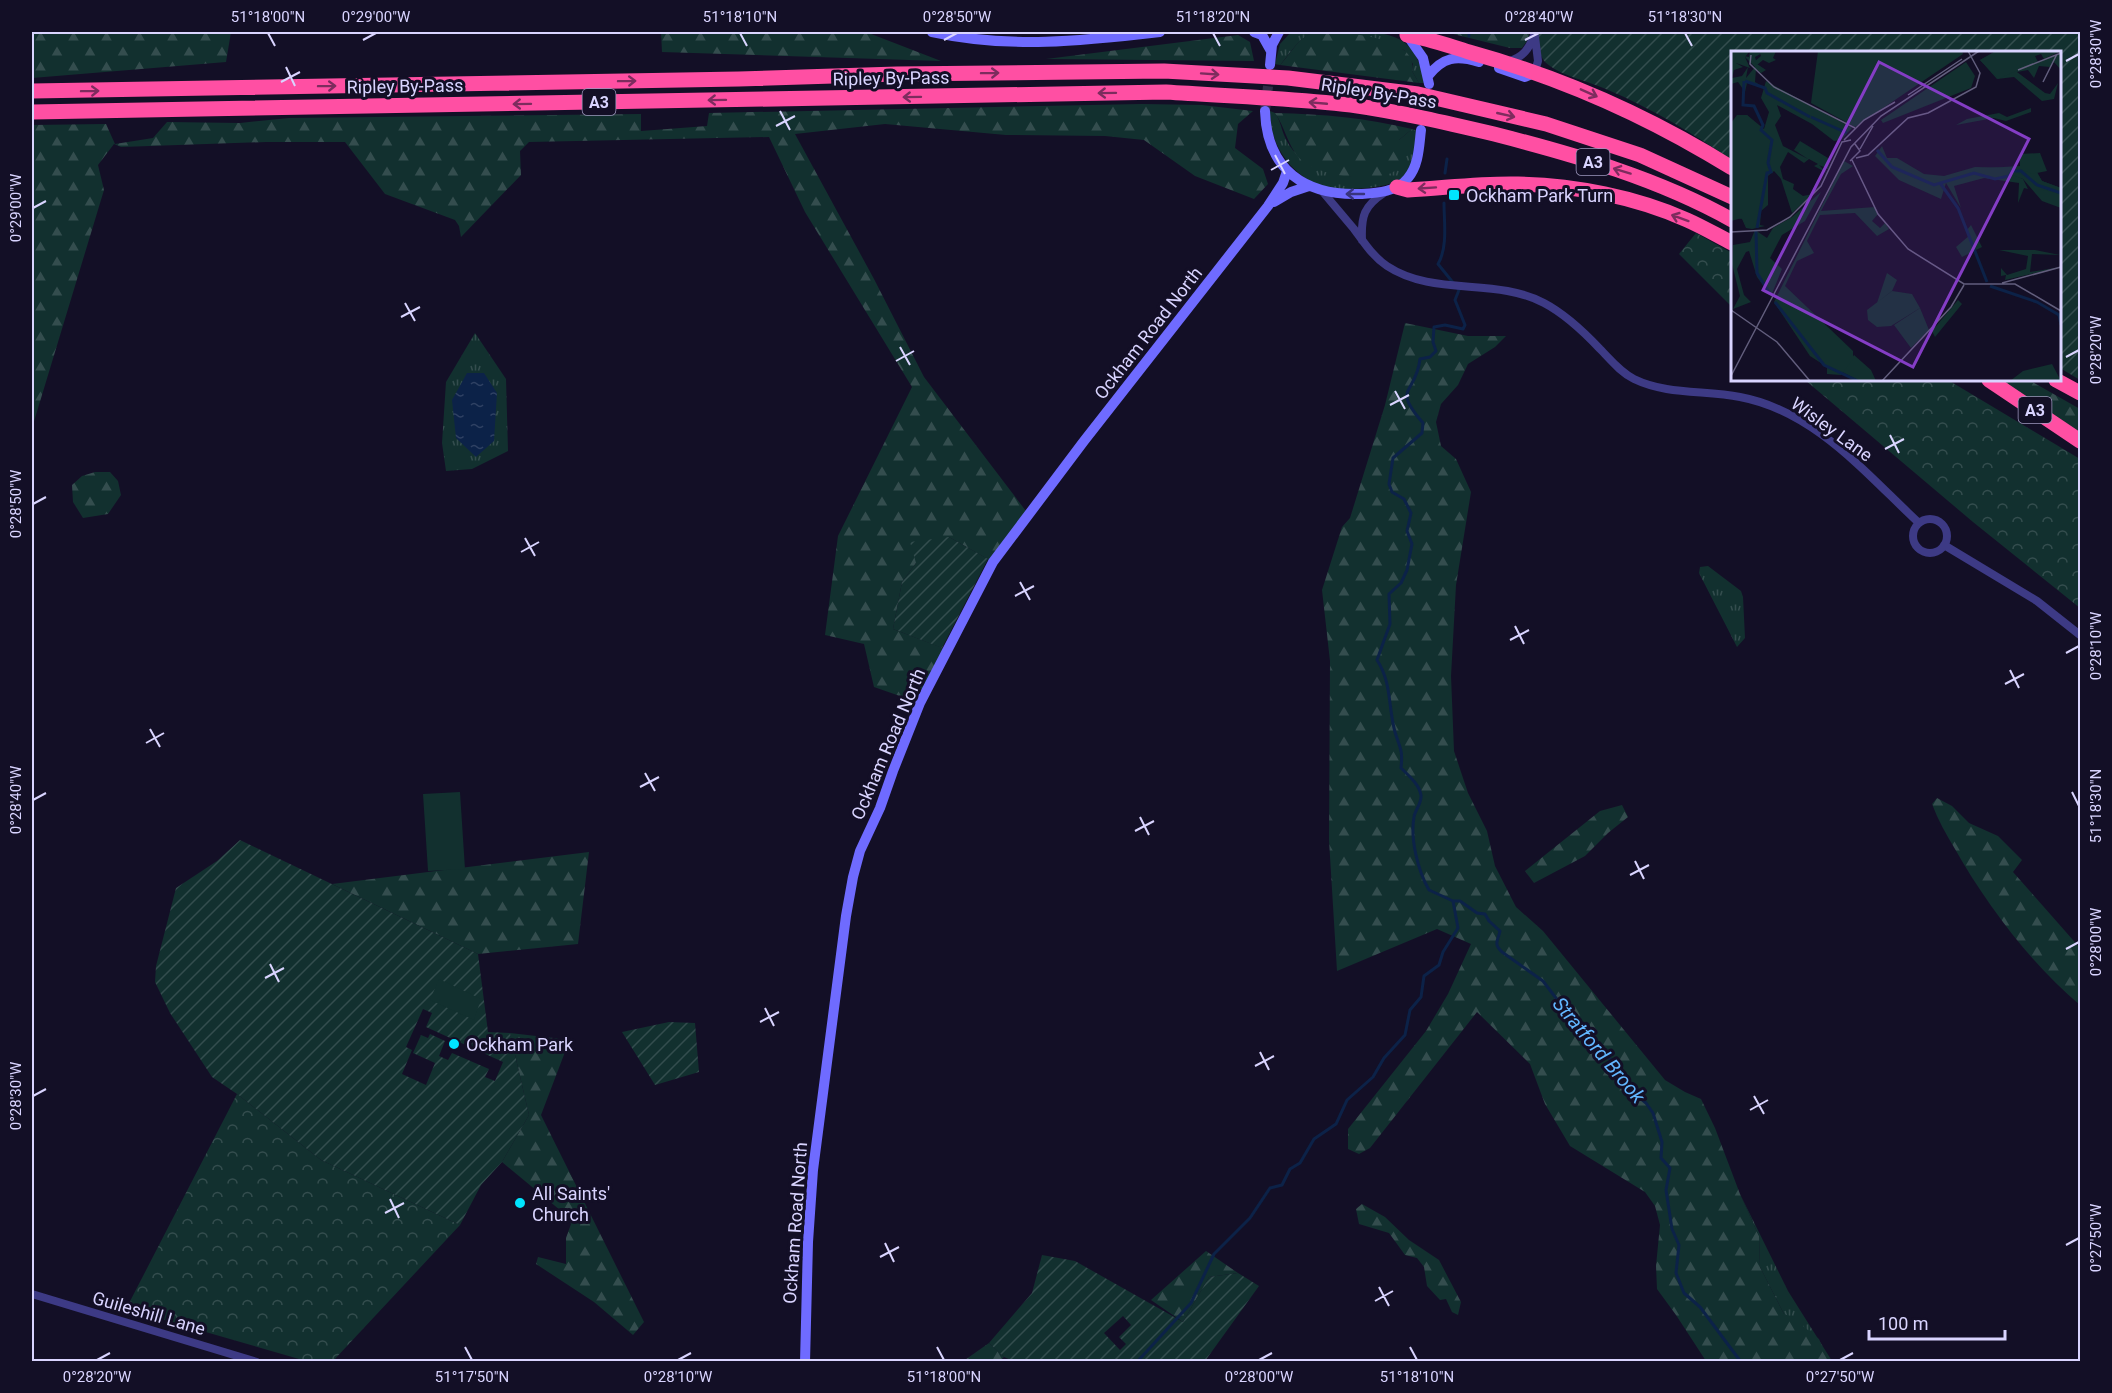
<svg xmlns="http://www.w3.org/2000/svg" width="2112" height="1393" font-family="Roboto,sans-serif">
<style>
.grass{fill:url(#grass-tufts)}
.forest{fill:url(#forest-firs)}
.park{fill:url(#park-crowns)}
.garden{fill:url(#garden-furrows);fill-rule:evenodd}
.pitch{fill:#12302f}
.water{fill:url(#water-ripples)}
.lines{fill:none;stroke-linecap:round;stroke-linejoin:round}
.stream{stroke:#0c2248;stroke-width:3}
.secondary-tunnel{stroke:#312d47;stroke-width:10;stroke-dasharray:10 5;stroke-linecap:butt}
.street{stroke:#3d3a85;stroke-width:8}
.secondary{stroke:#6f6bff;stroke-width:10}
.highway{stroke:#ff4fa3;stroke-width:15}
.oneway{stroke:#7d2c5e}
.oneway2{stroke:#38347d}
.ticks{fill:none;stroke:#d9d4ff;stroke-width:2}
.poi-dot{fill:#00e5ff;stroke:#130f26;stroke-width:2}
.labels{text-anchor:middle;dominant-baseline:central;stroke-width:6;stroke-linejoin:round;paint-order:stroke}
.shield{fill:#130f26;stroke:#9e99be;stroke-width:1.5}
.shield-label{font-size:16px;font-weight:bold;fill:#d9d4ff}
.street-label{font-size:18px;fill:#d9d4ff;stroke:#130f26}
.poi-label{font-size:18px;fill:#d9d4ff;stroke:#130f26;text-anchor:start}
.water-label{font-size:20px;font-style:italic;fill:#62b6ff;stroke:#130f26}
.inset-river{fill:none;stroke:#0c2248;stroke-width:3}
.inset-road{fill:none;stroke:#625e7d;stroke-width:1.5}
.view{fill:#843dc5;fill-opacity:0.15;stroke:#843dc5;stroke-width:3}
.inset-edge{fill:none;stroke:#d9d4ff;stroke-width:3}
.neatline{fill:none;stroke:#d9d4ff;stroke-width:2}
.ticks-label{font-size:15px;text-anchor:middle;fill:#d9d4ff}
</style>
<defs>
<pattern id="grass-tufts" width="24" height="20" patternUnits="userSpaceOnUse" patternTransform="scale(1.5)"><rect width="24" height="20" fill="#12302f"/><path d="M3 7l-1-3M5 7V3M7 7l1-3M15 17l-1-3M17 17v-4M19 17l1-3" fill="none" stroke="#344d4e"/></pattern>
<pattern id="forest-firs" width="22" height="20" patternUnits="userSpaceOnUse" patternTransform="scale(1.5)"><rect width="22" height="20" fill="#12302f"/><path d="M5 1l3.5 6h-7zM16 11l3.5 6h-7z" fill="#344d4e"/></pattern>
<pattern id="park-crowns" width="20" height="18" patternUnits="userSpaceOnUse" patternTransform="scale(1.5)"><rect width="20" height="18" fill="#12302f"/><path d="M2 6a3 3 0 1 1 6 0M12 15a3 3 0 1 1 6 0" fill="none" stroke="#344d4e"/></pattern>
<pattern id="garden-furrows" width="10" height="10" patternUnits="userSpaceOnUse" patternTransform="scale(1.5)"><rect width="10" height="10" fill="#12302f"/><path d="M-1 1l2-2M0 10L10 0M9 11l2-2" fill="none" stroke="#344d4e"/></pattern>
<pattern id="water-ripples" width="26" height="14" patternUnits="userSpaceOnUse" patternTransform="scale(1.5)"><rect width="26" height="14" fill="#0c2248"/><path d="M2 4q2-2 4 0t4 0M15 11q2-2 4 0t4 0" fill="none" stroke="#2f4163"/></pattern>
</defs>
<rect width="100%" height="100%" fill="#130f26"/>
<!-- grass -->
<path class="grass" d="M1291,32H1316C1299,36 1291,53 1280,65L1275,64L1280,44Z
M1327,32C1376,32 1416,25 1424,83H1419L1412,71L1413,64L1404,50L1358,35Z
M1270,111L1275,113C1280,120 1281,127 1284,135C1296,165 1327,173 1355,177L1412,129L1418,131C1416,140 1414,163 1409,171C1400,184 1382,186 1368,188C1354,189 1340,190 1326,187C1293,179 1269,145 1270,111Z
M475,333L506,379L508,451L472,469L446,471L442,443L446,382Z
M1708,566L1741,591L1743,597L1745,638L1737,647L1699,573L1700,567Z
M1740,1194L1788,1291L1832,1361H1786L1784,1314L1760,1267L1759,1236Z"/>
<!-- forest -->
<path class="forest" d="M32,32H231L226,62L32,78Z
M661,32H866L941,61L662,52Z
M1316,32C1339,32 1420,35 1412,71L1419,83L1280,65C1292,53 1298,36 1316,32Z
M1445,32H1529V38L1522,48H1510Z
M1238,35L1250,42L1254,61L1046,59Z
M1142,104L1202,105L1253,111L1238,124L1235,148L1263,169L1268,184L1254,199L1195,176L1144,140L1105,136L1006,135L885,124L795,134L874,279L924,377L1029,515L993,562L949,537L916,563L902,582L893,629L948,650L920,703L874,687L864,644L825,635L838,536L912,387L805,212L769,137L529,142L520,151L521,175L461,237L459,226L455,220L385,194L345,142H266L121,147L114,144L98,165L104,190L32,428V125L106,124L115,144L153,138L167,122L240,123L289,118L641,114V131L707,126L709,113Z
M1275,113C1324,114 1365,118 1412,129L1399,140L1406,158C1401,165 1397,171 1389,174C1366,182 1317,176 1299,158C1287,144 1285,127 1275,113Z
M1405,323L1468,336H1506L1495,347L1468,364L1458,385L1441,404L1436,422L1441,446L1456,459L1471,492L1456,585L1451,676L1454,751L1468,793L1487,831L1495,866L1516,907L1543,931L1665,1080L1685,1092L1701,1099L1715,1128L1740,1194L1759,1236L1760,1267L1784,1314L1792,1317L1819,1339L1828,1361H1706L1676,1315L1657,1289L1656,1266L1660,1225L1655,1206L1645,1192L1570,1146L1545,1104L1530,1064L1477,1012L1370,1148L1359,1154L1348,1149V1129L1426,1031L1448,994L1471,944L1437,929L1337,971L1329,840L1330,661L1322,590L1342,527L1350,518L1385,405Z
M2000,380H2029L2080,409V433Z
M95,472H110L118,481L121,495L108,514L83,518L73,502L72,485L82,476Z
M1937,798L1952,806L1969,823L1998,836L2022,860L2013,872L2080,948V1005C2032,965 1986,904 1955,849C1946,834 1938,820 1932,804Z
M1622,805L1628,817L1608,833L1585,856L1534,883L1525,871L1600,811Z
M589,852L578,944L478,954L332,884Z
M510,1033L562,1039L565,1052L541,1115L644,1322L633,1335L594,1302L536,1264L538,1257L566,1264V1238L571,1224L566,1215L502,1162L529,1115Z
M1362,1204L1385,1217L1409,1240L1439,1260L1461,1302L1458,1315L1452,1312L1446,1299L1440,1300L1427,1286L1424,1267L1417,1258L1405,1255L1389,1233L1359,1224L1356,1209Z
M1206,1251L1238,1273L1209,1277L1183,1322L1151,1300Z
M989,1343L1004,1357L1000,1361L962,1362Z"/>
<!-- park -->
<path class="park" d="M1696,233L1732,253V307L1679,254Z
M1805,380H1948L2080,459V608L1973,522Z
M237,1094L321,1160L460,1225L333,1361H306L126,1309Z"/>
<!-- garden -->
<path class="garden" d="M1538,32H2080V380L2060,368V52H1732V160C1694,134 1651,108 1608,90C1591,82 1558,75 1545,62C1538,55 1539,41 1538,32Z
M949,537L988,559L942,648L893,629L902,582L916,563L910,542Z
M240,840L478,954L488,1032L510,1033L529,1115L502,1162L481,1185L460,1225L321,1160L237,1094L212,1077L170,1013L155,982L156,966L176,888L217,861ZM423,1009L432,1013L426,1027L503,1062L495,1081L485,1077L489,1069L452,1053L448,1060L439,1056L445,1041L430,1034L428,1038L421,1035L413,1053L435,1063L426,1085L402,1074L412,1050L406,1047Z
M669,1022L695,1023L699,1072L655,1085L622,1032Z
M1042,1255L1075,1261L1183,1322L1209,1277L1238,1273L1259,1286L1205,1361H1013L1004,1357L989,1343L1032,1293ZM1123,1316L1131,1325L1119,1337L1126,1344L1120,1350L1104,1333Z"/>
<!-- pitch -->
<path class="pitch" d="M460,792L465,869L428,871L423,794Z
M439,979L481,999L474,1020L430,1000Z"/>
<!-- water -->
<path class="water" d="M467,373H484L497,393L494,441L476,457L456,438L452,400Z"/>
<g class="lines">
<!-- stream -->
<path class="stream" d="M1469,36V32
M1445,173L1447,159
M1444,203C1444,222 1448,247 1438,264L1459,290L1455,300L1465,325L1463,329L1445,325L1434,327L1433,342L1436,351L1430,357L1420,359C1416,395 1391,386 1423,423L1422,433L1393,458L1389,484L1392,492L1404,499L1411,513L1407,531L1412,544L1407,570L1401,583L1389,594L1390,624L1377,660C1392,683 1388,707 1395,732C1400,749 1403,749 1401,768C1408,775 1419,784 1421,795C1422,803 1415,810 1414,817C1410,839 1418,871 1429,890L1453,901H1460L1477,913L1485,914L1489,921L1500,931C1498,941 1493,943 1502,952L1543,981L1594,1048L1613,1061L1622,1083L1646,1103L1653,1113L1662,1142L1661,1158L1670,1168L1666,1190L1672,1229L1679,1245L1676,1273L1684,1293L1700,1307L1741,1362
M1137,1362L1191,1303L1214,1254L1250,1218L1270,1188L1282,1185L1290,1169L1300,1163L1314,1139L1336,1124L1347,1100L1373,1077L1384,1058L1405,1035L1410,1010L1421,997L1424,976L1439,965L1443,952L1458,928L1453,901"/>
<!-- secondary-tunnel -->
<path class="secondary-tunnel" d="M1265,111L1270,70"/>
<!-- street -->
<path class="street" d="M1507,62C1524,57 1529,49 1535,33
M1535,71L1538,61L1535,37
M1322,191C1333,204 1343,216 1354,229C1364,242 1373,257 1387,266C1434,297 1495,277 1544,303C1565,314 1584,332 1600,349C1610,359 1620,372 1634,379C1667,395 1704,390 1740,397C1815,411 1866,474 1919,523
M1362,240C1361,216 1364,206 1384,193
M1913 536a17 17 0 1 1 34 0a17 17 0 1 1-34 0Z
M1944,545L2037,601L2080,635
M32,1294L257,1362"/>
<!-- secondary -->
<path class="secondary" d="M932,32C1010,49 1082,41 1160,32
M1254,32L1262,35L1271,51
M1407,35L1423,58L1429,84
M1270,65L1272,45L1279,32
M1499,68L1525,77L1532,74
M1428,76C1443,57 1456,55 1479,62
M1265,111C1267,170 1305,196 1361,194C1377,193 1397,192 1408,178C1419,165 1419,146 1421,130
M1274,202L1291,192L1309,186
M805,1362L808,1242L813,1170L846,916L853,877L860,851L880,808L893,771L920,703L993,562L1084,441L1268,206L1283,183L1287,171"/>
<!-- highway -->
<path class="highway" d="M1407,35C1428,38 1449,46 1469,52C1563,78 1650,117 1732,168
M32,91L739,79L897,74L1164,71L1288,78L1418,94L1546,124L1640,155L1732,197
M32,112L1166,92C1227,96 1290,98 1351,105C1400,112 1447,123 1494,134C1576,155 1659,179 1732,220
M1397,187L1408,190C1445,188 1481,183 1518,184C1574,185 1636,197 1687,220C1703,227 1718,236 1732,243
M1989,380L2080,441
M2056,380L2080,393"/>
</g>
<!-- one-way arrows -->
<defs><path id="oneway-shaft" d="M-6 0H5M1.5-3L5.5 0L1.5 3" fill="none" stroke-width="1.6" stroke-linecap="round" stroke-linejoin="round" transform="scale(1.5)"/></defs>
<g class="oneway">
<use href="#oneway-shaft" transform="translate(990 73) rotate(-1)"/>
<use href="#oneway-shaft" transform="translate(1210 74) rotate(4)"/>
<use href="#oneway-shaft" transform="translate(627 81) rotate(-1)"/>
<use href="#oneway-shaft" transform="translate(327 86) rotate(-1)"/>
<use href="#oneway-shaft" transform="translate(90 91) rotate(-1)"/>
<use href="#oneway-shaft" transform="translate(1107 93) rotate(179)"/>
<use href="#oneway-shaft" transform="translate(1589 93) rotate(24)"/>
<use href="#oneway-shaft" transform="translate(912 97) rotate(179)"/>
<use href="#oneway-shaft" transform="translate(717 100) rotate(179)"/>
<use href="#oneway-shaft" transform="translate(1318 103) rotate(-175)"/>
<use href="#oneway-shaft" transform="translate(522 104) rotate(179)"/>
<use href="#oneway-shaft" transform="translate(1506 115) rotate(13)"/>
<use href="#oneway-shaft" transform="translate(1622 171) rotate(-163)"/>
<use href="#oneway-shaft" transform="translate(1427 188) rotate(176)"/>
<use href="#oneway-shaft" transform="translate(1680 218) rotate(-160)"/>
</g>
<use class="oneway2" href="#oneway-shaft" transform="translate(1355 194) rotate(180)"/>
<!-- ticks -->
<path class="ticks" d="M268,33L275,46M740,33L747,46M1213,33L1220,46M1685,33L1692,46M363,40L376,33M944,40L957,33M1525,40L1539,33M2066,61L2079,54M286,67L295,86M281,82L300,72M780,111L790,130M776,126L795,116M1275,155L1285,174M1271,170L1289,160M33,208L46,201M405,303L415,321M401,317L420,307M900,347L910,365M2066,357L2079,350M896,361L914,351M1395,391L1405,409M1390,405L1409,395M1890,435L1899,453M1885,449L1904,439M33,504L46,497M525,538L535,556M521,552L539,542M1020,582L1030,600M1015,596L1034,586M1515,626L1524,644M1510,640L1529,630M2066,653L2079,646M2010,670L2019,688M2005,684L2024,674M150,729L160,747M146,743L164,733M645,773L655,791M640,787L659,777M2072,792L2079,806M33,800L46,793M1140,817L1149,835M1135,831L1154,821M1635,861L1644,879M1630,875L1649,865M2066,949L2079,942M270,964L279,982M265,978L284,968M765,1008L774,1026M760,1022L779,1012M1260,1052L1269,1070M1255,1066L1274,1056M33,1096L46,1089M1754,1096L1764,1114M1750,1110L1768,1100M390,1199L399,1218M385,1213L404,1203M885,1243L894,1262M2066,1245L2079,1238M880,1257L899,1247M1379,1287L1389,1306M1375,1301L1393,1291M465,1347L472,1360M937,1347L944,1360M1410,1347L1417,1360M97,1360L110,1353M678,1360L691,1353M1259,1360L1272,1353M1840,1360L1853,1353"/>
<!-- markers -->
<g class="poi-dot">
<rect x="1448" y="189" width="12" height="12" rx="3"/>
<circle cx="454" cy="1044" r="6"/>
<circle cx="520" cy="1203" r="6"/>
</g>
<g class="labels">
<!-- shield labels -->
<g class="shield">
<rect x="582.5" y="89" width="33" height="26" rx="4.5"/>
<rect x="1576.5" y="149" width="33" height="26" rx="4.5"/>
<rect x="2018.5" y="397" width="33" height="26" rx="4.5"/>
</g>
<g class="shield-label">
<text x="599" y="102">A3</text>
<text x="1593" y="162">A3</text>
<text x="2035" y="410">A3</text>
</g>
<!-- street labels -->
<g class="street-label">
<text transform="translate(891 78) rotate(-1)">Ripley By-Pass</text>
<text transform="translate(405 86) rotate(-1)">Ripley By-Pass</text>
<text transform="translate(1379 93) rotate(9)">Ripley By-Pass</text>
<text transform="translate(1148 333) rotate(-52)">Ockham Road North</text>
<text transform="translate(1832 429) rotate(36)">Wisley Lane</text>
<text transform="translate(888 744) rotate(-67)">Ockham Road North</text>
<text transform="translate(795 1223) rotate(-86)">Ockham Road North</text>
<text transform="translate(149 1313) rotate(16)">Guileshill Lane</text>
</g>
<!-- poi labels -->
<g class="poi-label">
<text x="1466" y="195">Ockham Park Turn</text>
<text x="466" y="1044">Ockham Park</text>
<text x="532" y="1193">All Saints'<tspan x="532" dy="21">Church</tspan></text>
</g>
<!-- water labels -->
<g class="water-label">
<text transform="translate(1599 1050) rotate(50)">Stratford Brook</text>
</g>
</g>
<!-- overview -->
<g transform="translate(1731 51)">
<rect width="330" height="330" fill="#130f26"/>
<path d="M309,102L316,120L306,122L311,130L330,137V157L311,150L292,128L256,117L289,115V103ZM123,304L140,319L145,330H129L111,321ZM321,313L330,330H279L292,320Z" fill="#12302f"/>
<path d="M19,0L31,2L24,6L26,13L35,19L30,22L25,18L24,31L29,34L16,32L14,41L7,31L0,33L1,11L5,6V12L12,16L3,19L1,27L11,25L17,16L15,27L24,16L13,5L18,6ZM265,0H330L313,8L310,3L304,5L307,11L330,2V19L323,11L319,16L308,15L303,27L297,19L286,21L314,42L319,43L327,32L323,48L311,50L283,26L266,28L249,9ZM35,30L121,77L110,89L103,90L81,73L46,54L50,65L44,74L52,95L77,108L63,99L69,90L97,107L98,112L97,118L88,114L96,122L83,115L87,113L78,108L73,112L57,101L49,116L52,128L63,133L62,138L72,145L82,143L61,162L50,128L43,120L37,125V154L30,160L29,174L34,175L21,178L15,177L11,168L0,166V72L6,64H16L33,78L38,61L30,47ZM300,57V61L275,70L263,67L225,74L236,68L268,62L276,66ZM151,95L156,107H166L193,123L213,125L244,116L287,117L302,123L306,121L311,130L330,137V143L308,138V132L285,121L282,124L292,128L297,138L293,137L287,152L288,132L253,127L223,135L230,157L215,132L210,148L168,129L144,105ZM113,110L122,115L110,123L90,160L144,156L147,163L141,170L149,177L154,172L158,178L146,185L124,162L89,164L76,190L83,202L66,210L54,235L122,300V308L110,324L96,323V316L79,305L43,251ZM90,141L74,170L51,184L39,207L51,218L40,245L26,226L18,200L15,201L6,218L13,244L20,251L2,258L9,245L1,213L2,194L19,191L24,179L36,187L42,177L61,166ZM304,199L329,204L301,203L299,221L330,216L274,229L275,224L270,225V217L276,224L295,218L297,205L268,199ZM156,222L166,229L161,240L146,252ZM227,249L231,253L204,286L201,280Z" fill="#12302f"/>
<path d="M265,0H309L303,3L306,11L267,28L249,9ZM235,11L244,25L240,37L152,72L150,69ZM16,64L41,89L39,120L34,126L33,148L25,176H15L11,167L0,170V73L6,65ZM189,257L198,279L180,297L163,274Z" fill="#12302f"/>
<path d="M0,0H19L14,6L19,17L5,12V6L0,18ZM28,0H45L42,7L45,9L38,12L32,9L26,14L23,11L30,5ZM87,0H231L232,3L124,76L80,52ZM240,174L251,196L231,206L225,196L239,184L236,179ZM161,240L181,243L189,257L160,275L146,276L137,269L136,259Z" fill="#12302f"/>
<path class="inset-river" d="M13,30L12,54L23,55L32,74L30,79L41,89L37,112L40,121L36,122L26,177M14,30L34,37L36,42L79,66M80,66L116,82M146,99L161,116L203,134L243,122L264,128L278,125L281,120H290L306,134L330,142M209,132L227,157L256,231M25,180L26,222L39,243M259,235L306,251L328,264L330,274M44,251L93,314L127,330"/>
<path class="inset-road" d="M20,4L19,13L43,36L124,77M287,19L330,2M312,31L326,3M177,44L231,8M113,89L133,69L164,51M129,98L142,75M125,107L137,104L177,67L197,62L245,36L249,22L237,0M121,109L147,163L177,198L233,233H284L330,260M119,110L129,100L124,93M0,181L36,179L59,166L90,135L111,91L120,89M271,232L330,216M0,259L46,291L79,330M0,325L120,96L150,65L248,0M151,330L220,256L233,234"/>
<path class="view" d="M148,11L298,88L182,316L32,239Z"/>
<rect width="330" height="330" class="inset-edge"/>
</g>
<!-- border -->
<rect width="2112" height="1393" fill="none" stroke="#130f26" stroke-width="66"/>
<!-- scale -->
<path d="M1869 1330v9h136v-9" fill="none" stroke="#d9d4ff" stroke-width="3"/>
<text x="1878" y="1330" font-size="18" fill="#d9d4ff" stroke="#130f26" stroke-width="4.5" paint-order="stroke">100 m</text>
<rect x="33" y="33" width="2046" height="1327" class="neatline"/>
<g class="ticks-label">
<text x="268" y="22">51°18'00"N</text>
<text x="376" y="22">0°29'00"W</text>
<text x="740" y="22">51°18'10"N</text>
<text x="957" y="22">0°28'50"W</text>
<text x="1213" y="22">51°18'20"N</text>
<text x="1539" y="22">0°28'40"W</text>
<text x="1685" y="22">51°18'30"N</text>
<text transform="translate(2096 54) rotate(-90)" y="5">0°28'30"W</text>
<text transform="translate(16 208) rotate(-90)" y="5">0°29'00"W</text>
<text transform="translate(2096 350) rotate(-90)" y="5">0°28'20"W</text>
<text transform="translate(16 504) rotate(-90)" y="5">0°28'50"W</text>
<text transform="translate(2096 646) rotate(-90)" y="5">0°28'10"W</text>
<text transform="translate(16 800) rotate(-90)" y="5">0°28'40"W</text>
<text transform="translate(2096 806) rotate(-90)" y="5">51°18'30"N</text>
<text transform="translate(2096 942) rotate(-90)" y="5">0°28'00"W</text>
<text transform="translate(16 1096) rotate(-90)" y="5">0°28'30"W</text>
<text transform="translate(2096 1238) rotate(-90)" y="5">0°27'50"W</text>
<text x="97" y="1382">0°28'20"W</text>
<text x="472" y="1382">51°17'50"N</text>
<text x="678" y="1382">0°28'10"W</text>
<text x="944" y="1382">51°18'00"N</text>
<text x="1259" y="1382">0°28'00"W</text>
<text x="1417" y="1382">51°18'10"N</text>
<text x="1840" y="1382">0°27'50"W</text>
</g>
</svg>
